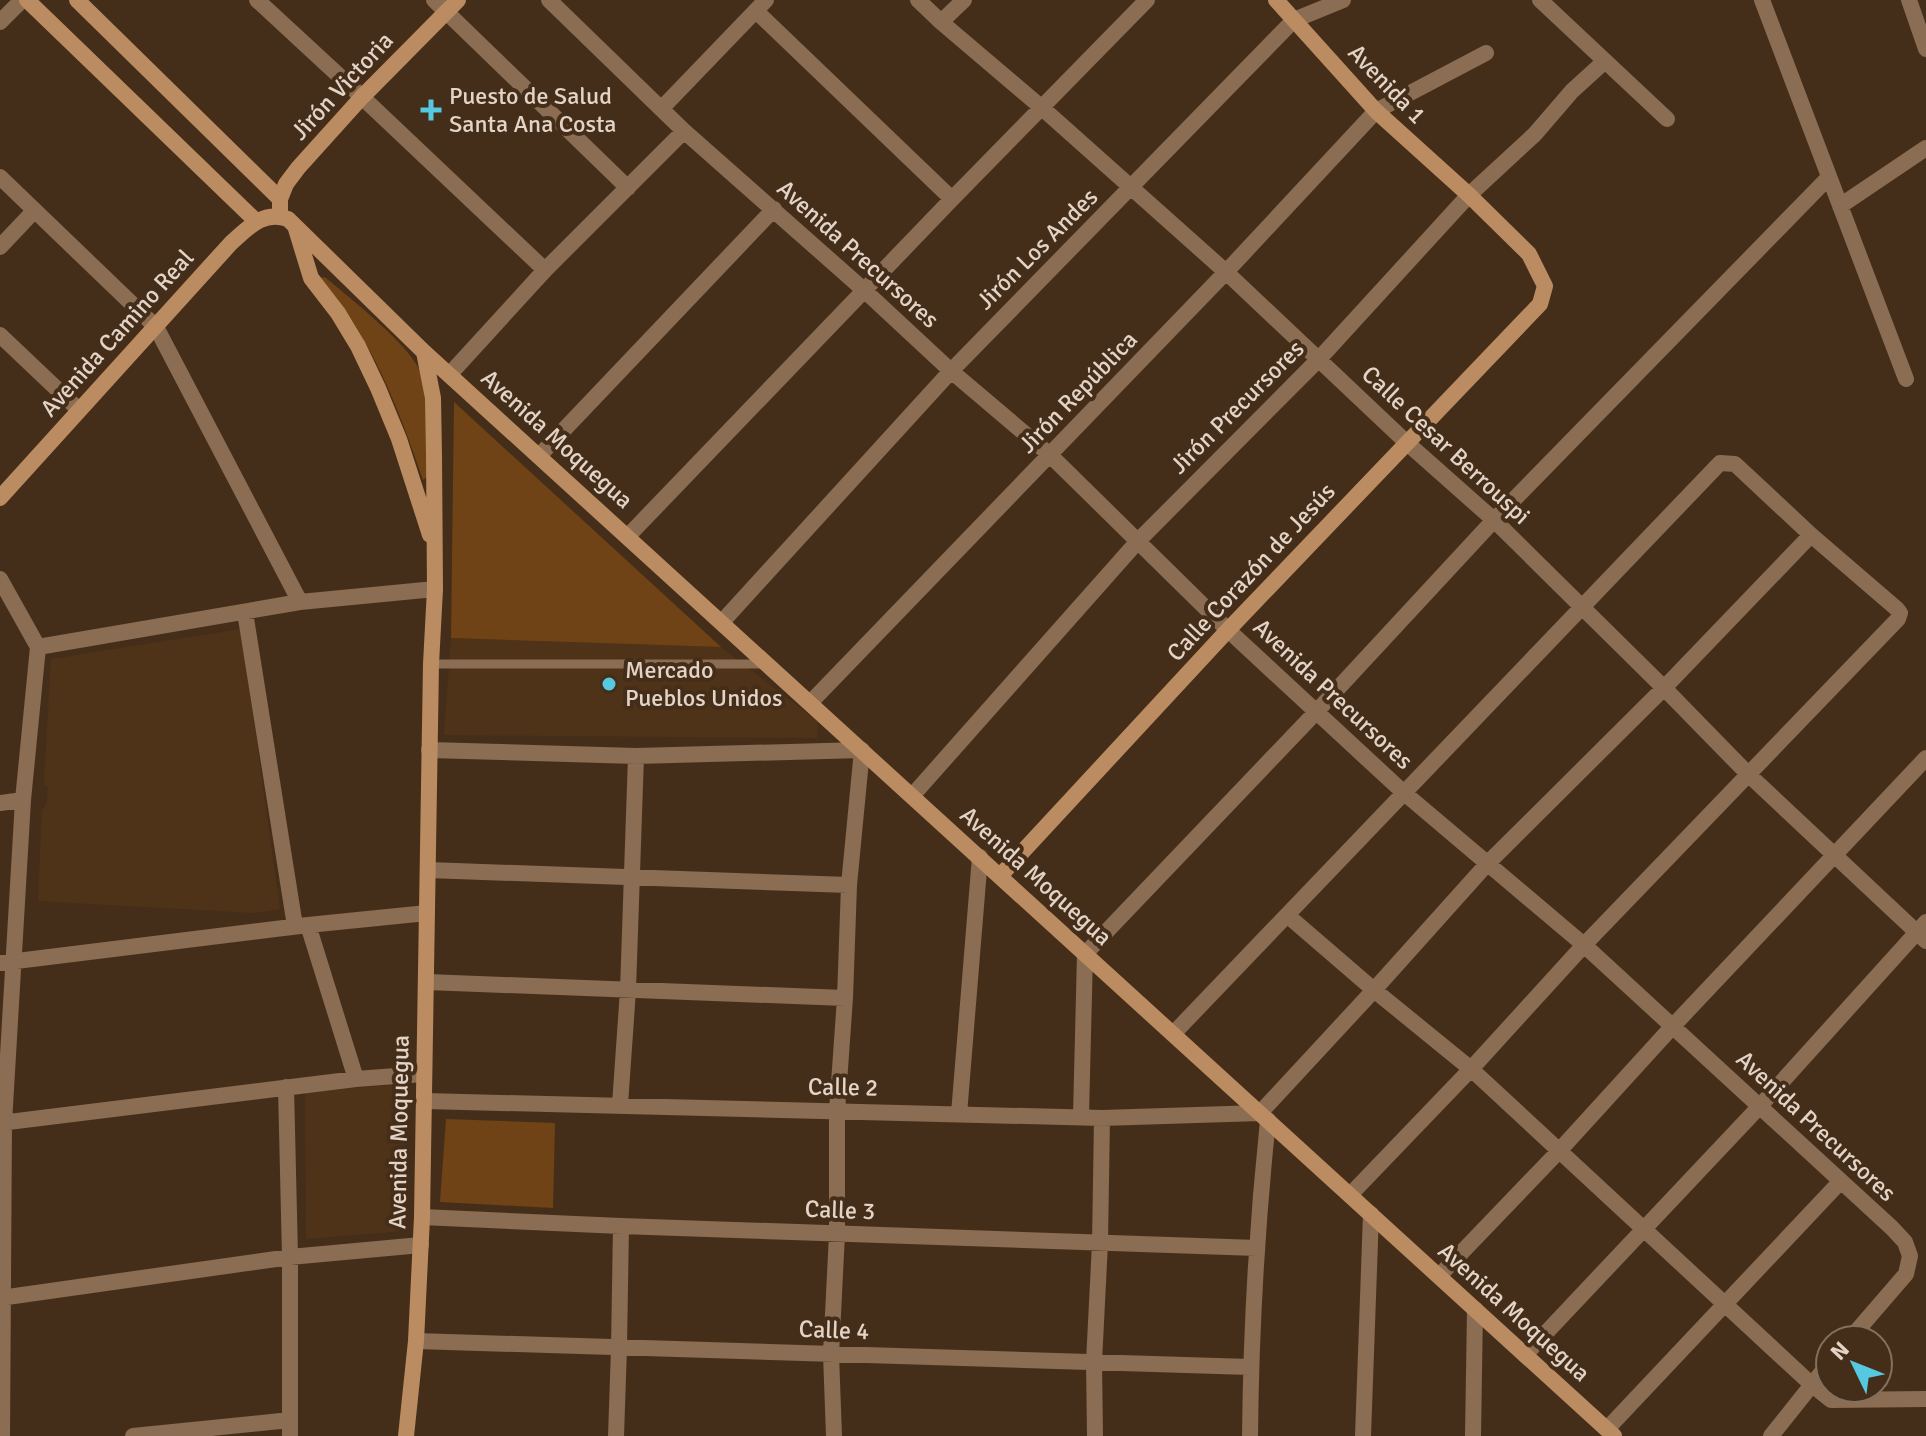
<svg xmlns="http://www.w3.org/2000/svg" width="1926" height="1436" font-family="Signika,sans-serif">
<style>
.built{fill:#4f3318}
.green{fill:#6f4315}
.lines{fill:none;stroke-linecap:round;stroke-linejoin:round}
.lane{stroke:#8a6d52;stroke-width:9}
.street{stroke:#8a6d52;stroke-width:16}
.secondary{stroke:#bb8c61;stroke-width:16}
.poi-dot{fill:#56c9e0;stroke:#452e19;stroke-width:3}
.labels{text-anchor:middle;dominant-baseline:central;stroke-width:8;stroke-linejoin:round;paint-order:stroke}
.street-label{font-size:24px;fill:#e3d4c7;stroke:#452e19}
.poi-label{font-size:24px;fill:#e3d4c7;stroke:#452e19;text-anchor:start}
</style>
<rect width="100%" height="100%" fill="#452e19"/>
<!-- built -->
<path class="built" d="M241,629L280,909L255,913L38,901L42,811L47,803L48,787L44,784L51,659Z
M451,638L721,647L818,722L817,738L444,735Z
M404,1084V1231L306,1239L305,1092Z"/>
<!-- green -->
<path class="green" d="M322,277L326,278C350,298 411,346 421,373C433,406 428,444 427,477L423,480C399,409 371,336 321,279Z
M454,402L721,647L451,638Z
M446,1119L555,1123L553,1208L440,1202Z"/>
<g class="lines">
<!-- lane -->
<path class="lane" d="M431,664H763"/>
<!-- street -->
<path class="street" d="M257,0L362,97L545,270
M434,0L628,188
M549,0L684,131L865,291L951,371L1050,455L1228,630L1403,792L1584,945L1892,1228L1905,1242L1910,1256L1906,1274L1849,1340
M918,0L941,22L1041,107L1226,272L1406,442L1494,520L1664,688L1749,775L1926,941
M1540,0L1667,119
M1762,0L1906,379
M1909,0L1926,49
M756,11L952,199
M0,22L22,0
M941,22L964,0
M662,108L766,0
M0,177L156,327L300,602
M1840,206L1926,148
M0,247L34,211
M0,335L79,410
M450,374L545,270L684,131
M539,456L774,209
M628,536L952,199L1147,0
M0,579L38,647L23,800L4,1123L2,1436
M245,612L295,926
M722,622L951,371L1294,20L1343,0
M38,647L300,602L435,589
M810,703L1226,272L1376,111L1486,53
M429,750L636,756L862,750L849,885L845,998L837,1111V1234L831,1354L834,1436
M912,796L1138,541L1319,359L1469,195L1535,134L1572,91L1605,61
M0,803L23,800
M428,870L849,885
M1287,915L1374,990L1471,1069L1811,1384L1831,1400L1926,1399
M308,925L356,1079
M0,963L308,925L427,913
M427,982L845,998
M1173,1034L1720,463L1735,464L1811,535L1897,609L1900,613L1898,619L1584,945L1471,1069L1350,1195
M286,1087L290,1257V1436
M425,1101L1102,1118L1260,1113L1374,990L1487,864L1664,688L1811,535
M620,1105L628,990L636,756
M959,1114L980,857
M1081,1116L1085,954L1317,711L1494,520L1829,177
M0,1123L356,1079L423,1074
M422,1217L621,1226L1257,1248
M1439,1276L1559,1151L1672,1027L1926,758
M0,1298L290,1257L421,1245
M416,1341L1250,1367
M1525,1355L1760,1106L1926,922
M1607,1429L1840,1182
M133,1436L290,1420
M616,1436L619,1348L621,1226
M1095,1436L1094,1362L1100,1243L1102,1118
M1250,1436C1251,1331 1257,1225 1268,1120
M1363,1436L1371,1214
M1473,1436L1475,1309
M1771,1436L1830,1362"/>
<!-- secondary -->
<path class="secondary" d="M27,0L256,221
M77,0L280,199
M280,216V199L286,184L298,168L362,97L458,0
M296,229L311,278L338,313L358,346L378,388L399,439L430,535
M0,498L231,243C248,228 263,210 288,219L424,352L1614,1436
M1000,876L1228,630L1540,304L1545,286L1529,254L1469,195L1376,111L1276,0
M406,1436L416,1341L422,1217L431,664L435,589L434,455L433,398L424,352"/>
</g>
<!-- markers -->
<g class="poi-dot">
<path d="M427 98h8v8h8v8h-8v8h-8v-8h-8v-8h8z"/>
<circle cx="609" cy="684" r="8"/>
</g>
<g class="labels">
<!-- street labels -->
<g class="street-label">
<text transform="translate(1387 84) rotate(46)">Avenida 1</text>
<text transform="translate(342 86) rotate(-47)">Jirón Victoria</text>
<text transform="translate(1037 249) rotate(-45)">Jirón Los Andes</text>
<text transform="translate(858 254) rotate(42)">Avenida Precursores</text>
<text transform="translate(117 333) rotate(-48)">Avenida Camino Real</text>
<text transform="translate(1078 392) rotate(-46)">Jirón República</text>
<text transform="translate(1237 407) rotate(-45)">Jirón Precursores</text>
<text transform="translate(557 439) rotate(42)">Avenida Moquegua</text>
<text transform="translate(1446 445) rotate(43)">Calle Cesar Berrouspi</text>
<text transform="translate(1251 572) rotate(-47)">Calle Corazón de Jesús</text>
<text transform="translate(1333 694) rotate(43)">Avenida Precursores</text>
<text transform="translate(1036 876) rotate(42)">Avenida Moquegua</text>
<text transform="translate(843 1087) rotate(1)">Calle 2</text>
<text transform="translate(1816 1126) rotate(43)">Avenida Precursores</text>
<text transform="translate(399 1132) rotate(-89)">Avenida Moquegua</text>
<text transform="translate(840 1210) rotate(2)">Calle 3</text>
<text transform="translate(1514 1312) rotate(42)">Avenida Moquegua</text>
<text transform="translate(834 1330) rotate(2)">Calle 4</text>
</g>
<!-- poi labels -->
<g class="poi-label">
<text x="449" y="96">Puesto de Salud<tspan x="449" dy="28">Santa Ana Costa</tspan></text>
<text x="625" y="670">Mercado<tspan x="625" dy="28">Pueblos Unidos</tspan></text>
</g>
</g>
<!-- north arrow -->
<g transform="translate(1854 1364) rotate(313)"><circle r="38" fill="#452e19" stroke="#84705f" stroke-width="2"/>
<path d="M0-6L14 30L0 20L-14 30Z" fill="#56c9e0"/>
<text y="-12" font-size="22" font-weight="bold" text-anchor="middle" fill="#e3d4c7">N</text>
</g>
</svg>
